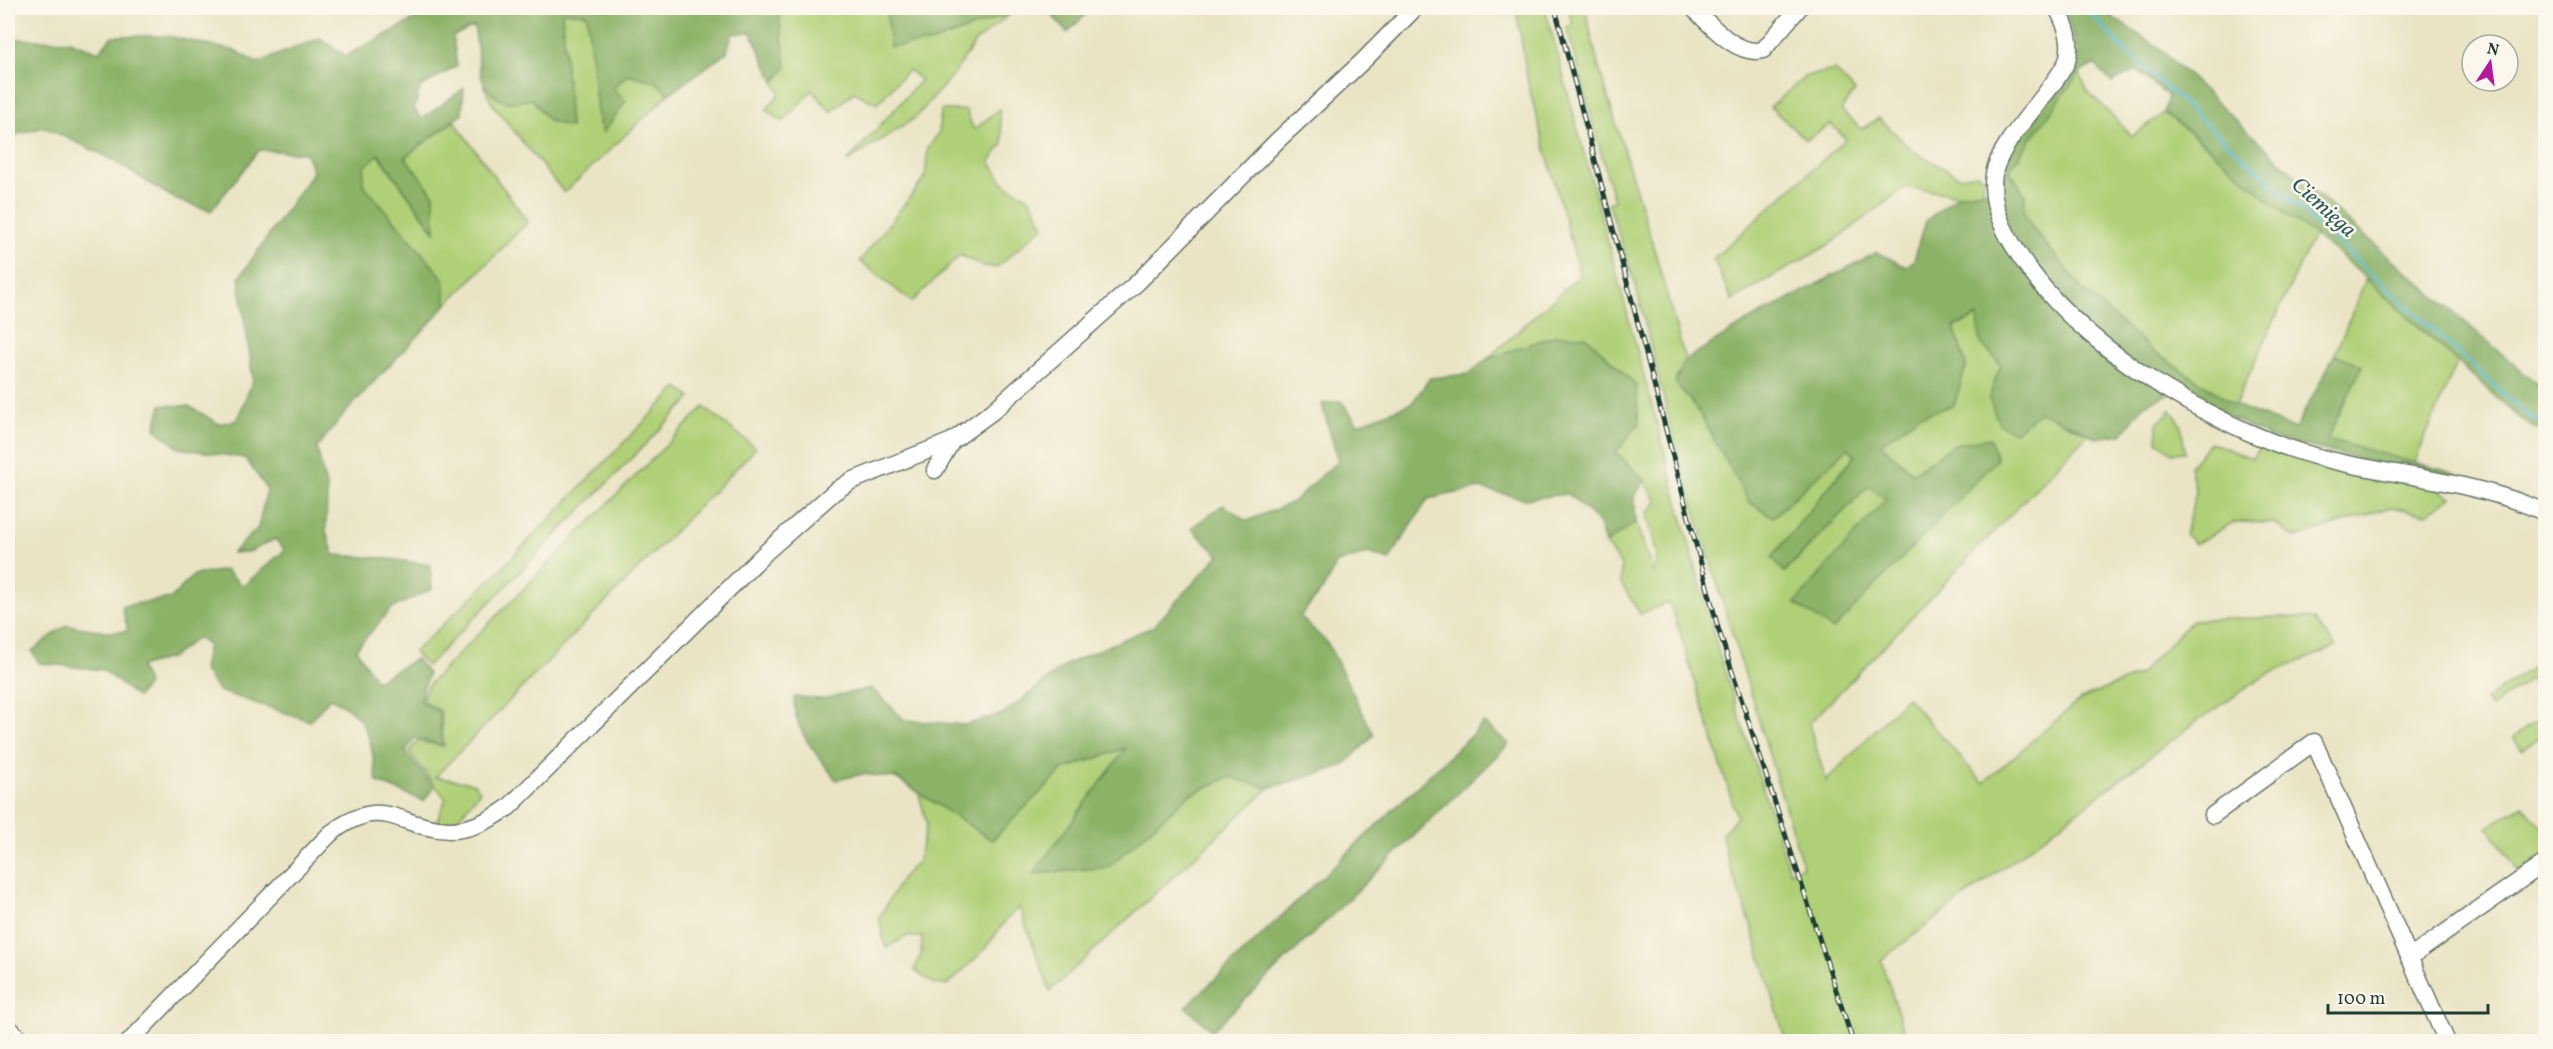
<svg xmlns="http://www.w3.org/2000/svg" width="2553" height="1049" font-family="Vollkorn,serif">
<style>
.green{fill:#b0d077;stroke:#688656;stroke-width:1.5}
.forest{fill:#8cb268;stroke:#56784e;stroke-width:1.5}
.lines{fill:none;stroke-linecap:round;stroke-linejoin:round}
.stream{stroke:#58bdd6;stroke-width:3}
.minor-casing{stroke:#667767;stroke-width:19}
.minor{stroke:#fff;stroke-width:16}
.rail-casing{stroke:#1f3d34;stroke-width:5}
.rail{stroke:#fbf7ec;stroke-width:3;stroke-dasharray:9;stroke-linecap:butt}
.labels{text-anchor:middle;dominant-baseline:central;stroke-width:5;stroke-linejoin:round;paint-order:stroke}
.water-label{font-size:22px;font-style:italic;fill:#2d5d5c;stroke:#fbf7ec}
</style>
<rect width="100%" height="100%" fill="#fbf7ec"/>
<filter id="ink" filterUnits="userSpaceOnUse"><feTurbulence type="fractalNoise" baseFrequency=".0167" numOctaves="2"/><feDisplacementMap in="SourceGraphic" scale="12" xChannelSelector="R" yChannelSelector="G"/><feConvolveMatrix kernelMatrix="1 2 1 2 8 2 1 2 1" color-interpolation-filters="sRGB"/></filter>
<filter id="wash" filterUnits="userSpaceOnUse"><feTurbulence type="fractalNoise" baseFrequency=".008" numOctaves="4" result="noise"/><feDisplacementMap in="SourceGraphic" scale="24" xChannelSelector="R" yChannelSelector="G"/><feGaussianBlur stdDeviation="1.35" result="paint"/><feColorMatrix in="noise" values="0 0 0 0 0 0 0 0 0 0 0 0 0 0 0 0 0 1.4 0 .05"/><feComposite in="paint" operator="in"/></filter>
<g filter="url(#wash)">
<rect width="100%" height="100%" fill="#eae4c5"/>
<!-- green -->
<path class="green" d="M778,8H888L887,16L933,42L1013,12L975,42L953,75L915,118L847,162L921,80L908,70L877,104L854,92L831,112L812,90L783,122L766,110L780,93L774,82L786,68Z
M1516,8H1545L1717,647L1790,872L1803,866L1676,448L1635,283L1608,203L1614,201L1567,27L1573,25L1568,8H1585L1598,65L1652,242L1685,360L1675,382L1697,409L1722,451L1773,517L1848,448L1855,455L1772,557L1785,572L1869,485L1887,499L1795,603L1955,444L1913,473L1881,444L1919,416L1954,405L1966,366L1954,327L1979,316L1980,342L2001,365L1989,398L2015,432L2040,411L2088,434L1809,724L1826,781L1907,697L1983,783L2081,699L2138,675L2193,620L2283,617L2313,619L2336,647L2266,675L2192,725L1881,960L1907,1041H1786L1751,925L1726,855L1722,834L1737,817L1676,621L1669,602L1640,614L1621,583V565L1605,544L1636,522L1654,575L1657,555L1647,513L1657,502L1645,481L1616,452L1639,423L1610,361L1586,336L1487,359L1580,275L1529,88Z
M562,12L587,14L598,120L603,133L613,88L628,74L656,82L669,94L564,193L493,105L483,85C502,103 506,102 532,99L549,121L570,127Z
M1835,70L1855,91L1841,110L1862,129L1879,118L1914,152L1960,177L1977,174L1984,178L1983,191L1958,195L1906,187L1830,244L1732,300L1713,259L1846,139L1831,124L1806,140L1770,107L1806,76Z
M2079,72L2087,90L2132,136L2164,113C2216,151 2262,196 2314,235L2235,405L2154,352L2082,289L2032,227L2024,212L2025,194L2009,170Z
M999,109L1003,144L990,161L1003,183L1030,199L1044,226L996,268L981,265L960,255L912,302L860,261L925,178L928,148L939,133L941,110H966L974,130Z
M454,121L528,222L446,305L444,279L363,184L364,167L378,154L434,231V195L405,157Z
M2366,279L2457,362L2414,464L2327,439L2362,366L2335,354Z
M678,387L691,398L427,666L414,652L491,579Z
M704,407L756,448L435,777L473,783L480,791L451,828L436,823L446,799L409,752L417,741L444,746L440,711L422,700L429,684Z
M2171,410L2181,424L2185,452L2172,453L2157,441V424Z
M2210,442L2252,458L2264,443L2437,488L2451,497L2427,514L2391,507L2295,538L2273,523L2234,522L2195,544L2185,534L2196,492L2190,467Z
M2545,659V699L2530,679L2491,707L2485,700Z
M2545,714V733L2522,750L2513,738Z
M1127,748L1034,874L1108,867L1189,795L1230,777L1269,788L1050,991L1019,907L1007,919L984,950L948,985L934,984L914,970L921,955L922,937H905L886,948L879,918L901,879L918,861L927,824L918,791L992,840L1064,769Z
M2523,805L2545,831V853L2519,872L2488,827Z"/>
<!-- forest -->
<path class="forest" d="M436,8H778L786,68L774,82L751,32L732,34L727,52L669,94L656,82L628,74L613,88L626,101L603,133L598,120L587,14L562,12L570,127L549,121L532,99C524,100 511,104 504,101C473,90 480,52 474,26L453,36L457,66L420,87L414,109L422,119L464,88L462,114L405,157L434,195L435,232L379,154L364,167L363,184L444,279L446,305C404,354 355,396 317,448L327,491L326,531L334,555L383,558L430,565L432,589L392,608L356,649L376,681L416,659L428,674L420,701L439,712L442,745L414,738L405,752L434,787L424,801L377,782C371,744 371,715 330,698L310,721L219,691L203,670L208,645L197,638L172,657L140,667L148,685L137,697L103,670L39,663L32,651L66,625L111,632L128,631L122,606L171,598L194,575L225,570L243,586L285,550L275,539L249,552L232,553L258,528L267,489L245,458L179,448L155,429L161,405L189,406L219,424L237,420L253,380L239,278L313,172L306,153L259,150L211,211L177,200L106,156L44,127L17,134L8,150V60L17,39L69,41L99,52L112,36H168L236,51L257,63L320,38L346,56Z
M888,8H1019L1013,12L933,42L890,47L887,16Z
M1061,8H1092L1067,33L1053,16Z
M2065,8H2102L2116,20L2158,47L2298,178L2545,391V433L2520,419L2339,254L2274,205L2199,139L2164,113L2168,96L2135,70L2112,83L2095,64L2079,73L2009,170L2025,194L2024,212L2032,227L2082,289L2154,352L2235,405L2295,429L2335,354L2362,366L2327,439L2457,474L2463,481V484L2269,437L2178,390L2144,405L2122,434L2096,438L2074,426L2040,412L2015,432L1999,424L1989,398L2001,365L1980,342L1978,316L1954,327L1966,366L1954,405L1919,416L1881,444L1913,473L1955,444L1990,438L1997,459L1833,630L1795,603L1886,499L1868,486L1784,572L1772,557L1855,455L1848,448L1773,517L1749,502L1697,409L1675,382L1685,360L1753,318L1877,252L1906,267L1914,260L1926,221L1958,195L1996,189L2011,145L2078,54Z
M1556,335L1586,336L1636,385L1639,423L1616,452L1645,481L1634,496L1636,522L1605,544L1598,521L1568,494L1525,499L1479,488L1428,499L1389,560L1368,553L1337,563L1323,589L1300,616L1328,644L1374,735L1344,765L1321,773L1269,788L1230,777L1189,795L1108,867L1033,874L1126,748L1064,769L992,840L896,778L863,774L836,780C817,754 793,731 794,697L823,699L871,688L905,720L964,725L1003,714L1067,664L1154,626L1219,555L1191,528L1223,505L1247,521L1293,502L1338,461L1322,404L1341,401L1358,424L1412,403L1430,378L1469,374L1487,359Z
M1484,723L1509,744L1212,1031L1186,1007Z"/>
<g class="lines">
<!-- stream -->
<path class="stream" d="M2086,8L2123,48L2527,415L2546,423"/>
</g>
</g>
<g filter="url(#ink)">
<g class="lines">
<!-- minor casing -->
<g class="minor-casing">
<path id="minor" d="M1693,8C1710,24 1737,57 1763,50L1799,8
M2057,8C2066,25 2073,41 2067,61C2051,95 2000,139 1994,174C1988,210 2012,246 2032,273C2093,356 2227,435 2326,459C2399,477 2477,481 2546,513
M935,470L952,441
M2213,815L2314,742L2447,1042
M2409,958L2546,862
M8,1027L23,1042
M129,1042L330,834C384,792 397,828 449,830C471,830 491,820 509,807L766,552L834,492L851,481L952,441L993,411L1138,282L1277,141L1364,60L1415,8"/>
</g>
<!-- minor -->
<use href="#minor" class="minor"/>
<!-- rail casing -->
<g class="rail-casing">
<path id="rail" d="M1555,8L1718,628L1853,1042"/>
</g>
<!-- rail -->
<use href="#rail" class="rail"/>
</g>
</g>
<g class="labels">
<!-- water labels -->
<g class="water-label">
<text transform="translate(2323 208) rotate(42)">Ciemięga</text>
</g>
</g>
<!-- margin -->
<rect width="2553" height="1049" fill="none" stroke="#fbf7ec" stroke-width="30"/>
<!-- north arrow -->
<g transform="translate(2490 63) rotate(13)"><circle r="28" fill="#fbf7ec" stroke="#a3ada2" stroke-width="1.5"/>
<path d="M0-4.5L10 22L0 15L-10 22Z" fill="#b5179e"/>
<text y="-9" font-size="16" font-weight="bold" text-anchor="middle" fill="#1f3d34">N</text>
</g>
<!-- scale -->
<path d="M2328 1004v9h160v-9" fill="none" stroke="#1f3d34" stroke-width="3"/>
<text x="2337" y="1004" font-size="18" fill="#1f3d34" stroke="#fbf7ec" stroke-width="4.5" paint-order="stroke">100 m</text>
</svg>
